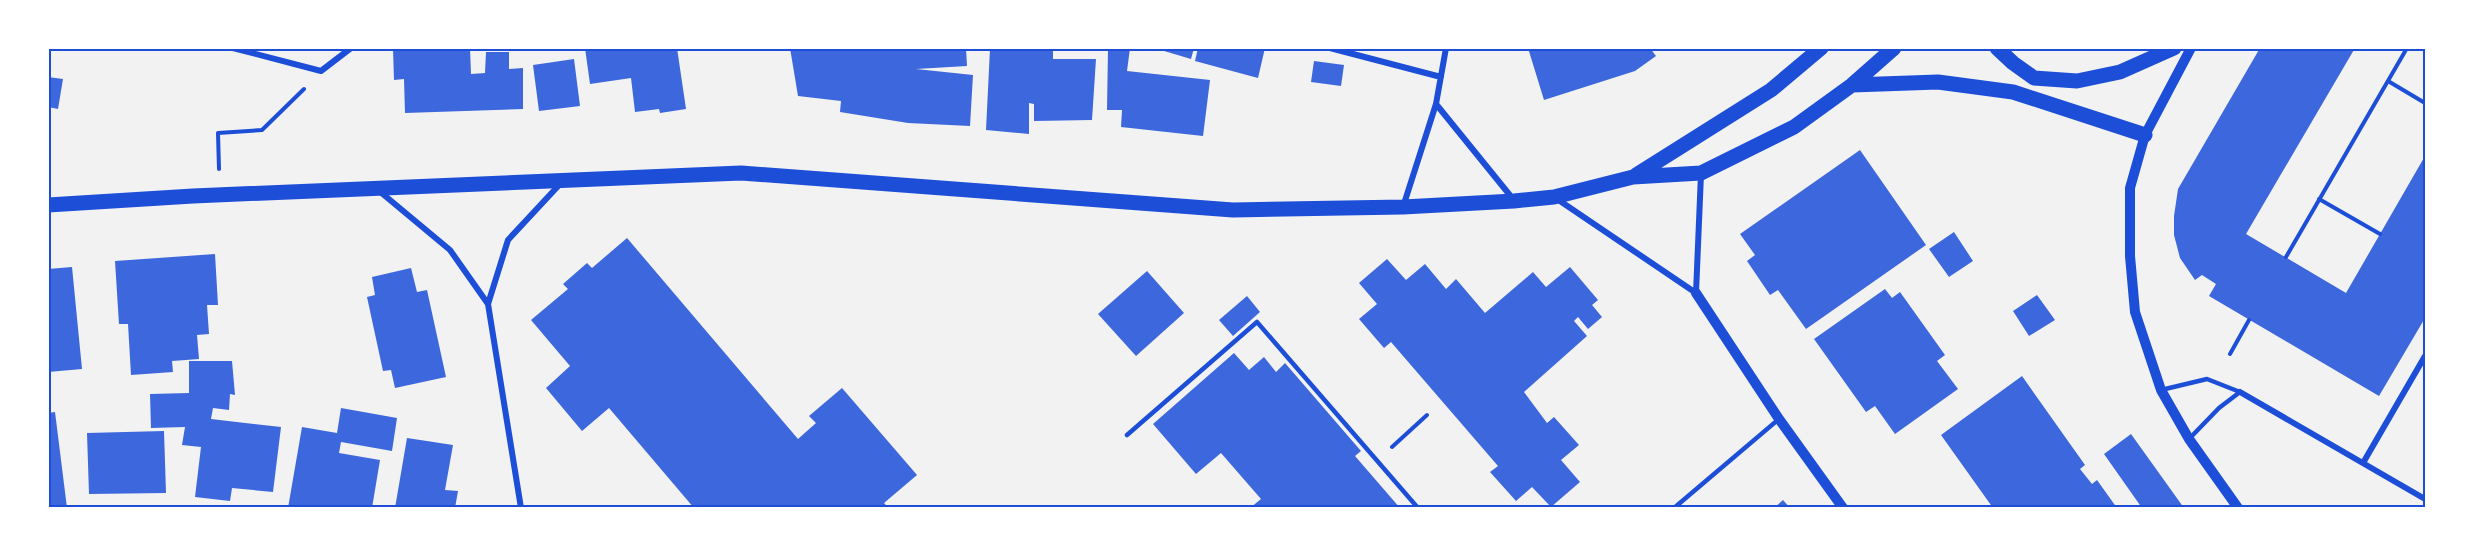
<svg xmlns="http://www.w3.org/2000/svg" width="2473" height="556" font-family="Overpass,sans-serif">
<style>
.building{fill:#3d67dc}
.lines{fill:none;stroke-linecap:round;stroke-linejoin:round}
.path{stroke:#1d4ed8;stroke-width:4}
.service{stroke:#1d4ed8;stroke-width:4.5}
.minor{stroke:#1d4ed8;stroke-width:6}
.tertiary{stroke:#1d4ed8;stroke-width:10}
.primary{stroke:#1d4ed8;stroke-width:15}
.neatline{fill:none;stroke:#1d4ed8;stroke-width:2}
</style>
<rect width="100%" height="100%" fill="#f2f2f2"/>
<!-- building -->
<path class="building" d="M393,48H470L471,74L485,73L486,52H509V69L523,68V109L405,113L404,79L394,80Z
M585,48H677L686,109L660,113L659,109L635,112L631,78L590,84Z
M790,48H966L967,66L916,69L973,75L970,126L908,123L840,112L841,101L798,96Z
M1053,48V59H1096L1092,120L1034,121V104L1029,103V134L986,130L990,49Z
M1108,48H1130L1127,71L1210,80L1203,136L1121,127L1122,110H1107Z
M1154,48H1194L1191,59Z
M1198,48H1265L1258,78L1195,61Z
M1528,48H1650L1656,56L1635,71L1544,100Z
M2260,48H2355L2246,234L2346,293L2425,156V318L2379,396L2209,296L2216,284L2202,275L2195,280L2180,258L2174,235V216L2178,189Z
M574,59L580,106L539,111L533,65Z
M1314,61L1344,65L1341,86L1311,82Z
M48,77L63,79L58,109L48,107Z
M1860,150L1926,245L1806,329L1778,290L1770,295L1747,261L1755,255L1740,234Z
M1954,232L1973,261L1949,277L1929,249Z
M627,238L798,439L816,423L809,416L842,388L917,475L884,503L889,508H694L609,408L582,431L546,388L570,366L531,320L568,289L563,284L587,263L592,268Z
M215,254L218,305H207L209,334L197,335L199,359L172,361L173,372L131,375L128,324H119L115,261Z
M1387,259L1406,280L1425,264L1446,289L1456,279L1485,313L1533,272L1546,287L1570,267L1598,300L1592,305L1602,317L1588,329L1578,317L1574,321L1587,336L1524,392L1547,423L1554,417L1579,445L1561,460L1580,482L1551,507L1532,487L1516,501L1490,472L1498,466L1391,342L1384,348L1359,319L1377,304L1359,283Z
M72,267L82,369L48,372V269Z
M411,268L417,292L427,290L446,377L395,388L391,370L383,371L367,297L375,295L372,277Z
M1147,271L1184,313L1136,356L1098,314Z
M1885,289L1892,298L1900,292L1945,355L1937,361L1958,389L1895,434L1875,406L1866,412L1814,339Z
M2037,295L2055,320L2029,336L2013,311Z
M1247,296L1260,312L1233,336L1219,320Z
M1234,353L1249,370L1264,357L1276,372L1285,363L1361,451L1355,456L1400,508H1250L1261,499L1221,453L1196,474L1153,424Z
M189,361H232L235,395L230,394L229,410L213,408L211,419L281,427L273,492L232,488L230,501L195,497L201,447L182,445L185,427L151,428L150,394L189,393Z
M2022,376L2085,465L2080,469L2092,484L2097,480L2117,508H1993L1941,435Z
M341,408L397,418L392,451L341,442L339,453L380,460L372,508H288L302,427L337,433Z
M55,412L67,508H48V413Z
M164,431L166,493L89,494L87,433Z
M2131,434L2184,508H2142L2104,454Z
M407,438L453,445L445,490L458,491L455,508H395Z
M1783,500L1790,508H1774Z"/>
<g class="lines">
<!-- path -->
<path class="path" d="M2388,81L2425,103
M219,169L218,133L262,130L304,89
M2319,199L2380,234
M2286,257L2407,48
M2230,354L2249,320
M1392,447L1427,415"/>
<!-- service -->
<path class="service" d="M2161,390L2207,379L2240,392L2219,408L2189,439
M1127,435L1257,322L1418,508
M1674,508L1779,419"/>
<!-- minor -->
<path class="minor" d="M233,48L321,71L351,48
M1330,48L1441,77
M1436,104L1513,199
M378,190L450,250L488,304L521,508
M1557,199L1696,293
M1403,207L1436,104L1446,48
M1696,293L1701,174
M488,304L508,240L560,184
M2240,392L2425,499
M2363,463L2425,356"/>
<!-- tertiary -->
<path class="tertiary" d="M2191,48L2145,135L2130,188V256L2135,312L2161,390L2189,439L2238,508
M1696,293L1779,419L1843,508"/>
<!-- primary -->
<path class="primary" d="M1997,48L2013,63L2034,78L2077,81L2120,72L2174,48
M1852,85L1938,82L2013,92L2145,135
M1636,175L1771,90L1821,48
M48,205L193,196L741,173L1233,210L1403,207L1514,201L1554,197L1633,177L1701,173L1794,127L1852,85L1894,48"/>
</g>
<!-- border -->
<rect width="2473" height="556" fill="none" stroke="#ffffff" stroke-width="99"/>
<rect x="50" y="50" width="2374" height="456" class="neatline"/>
</svg>
